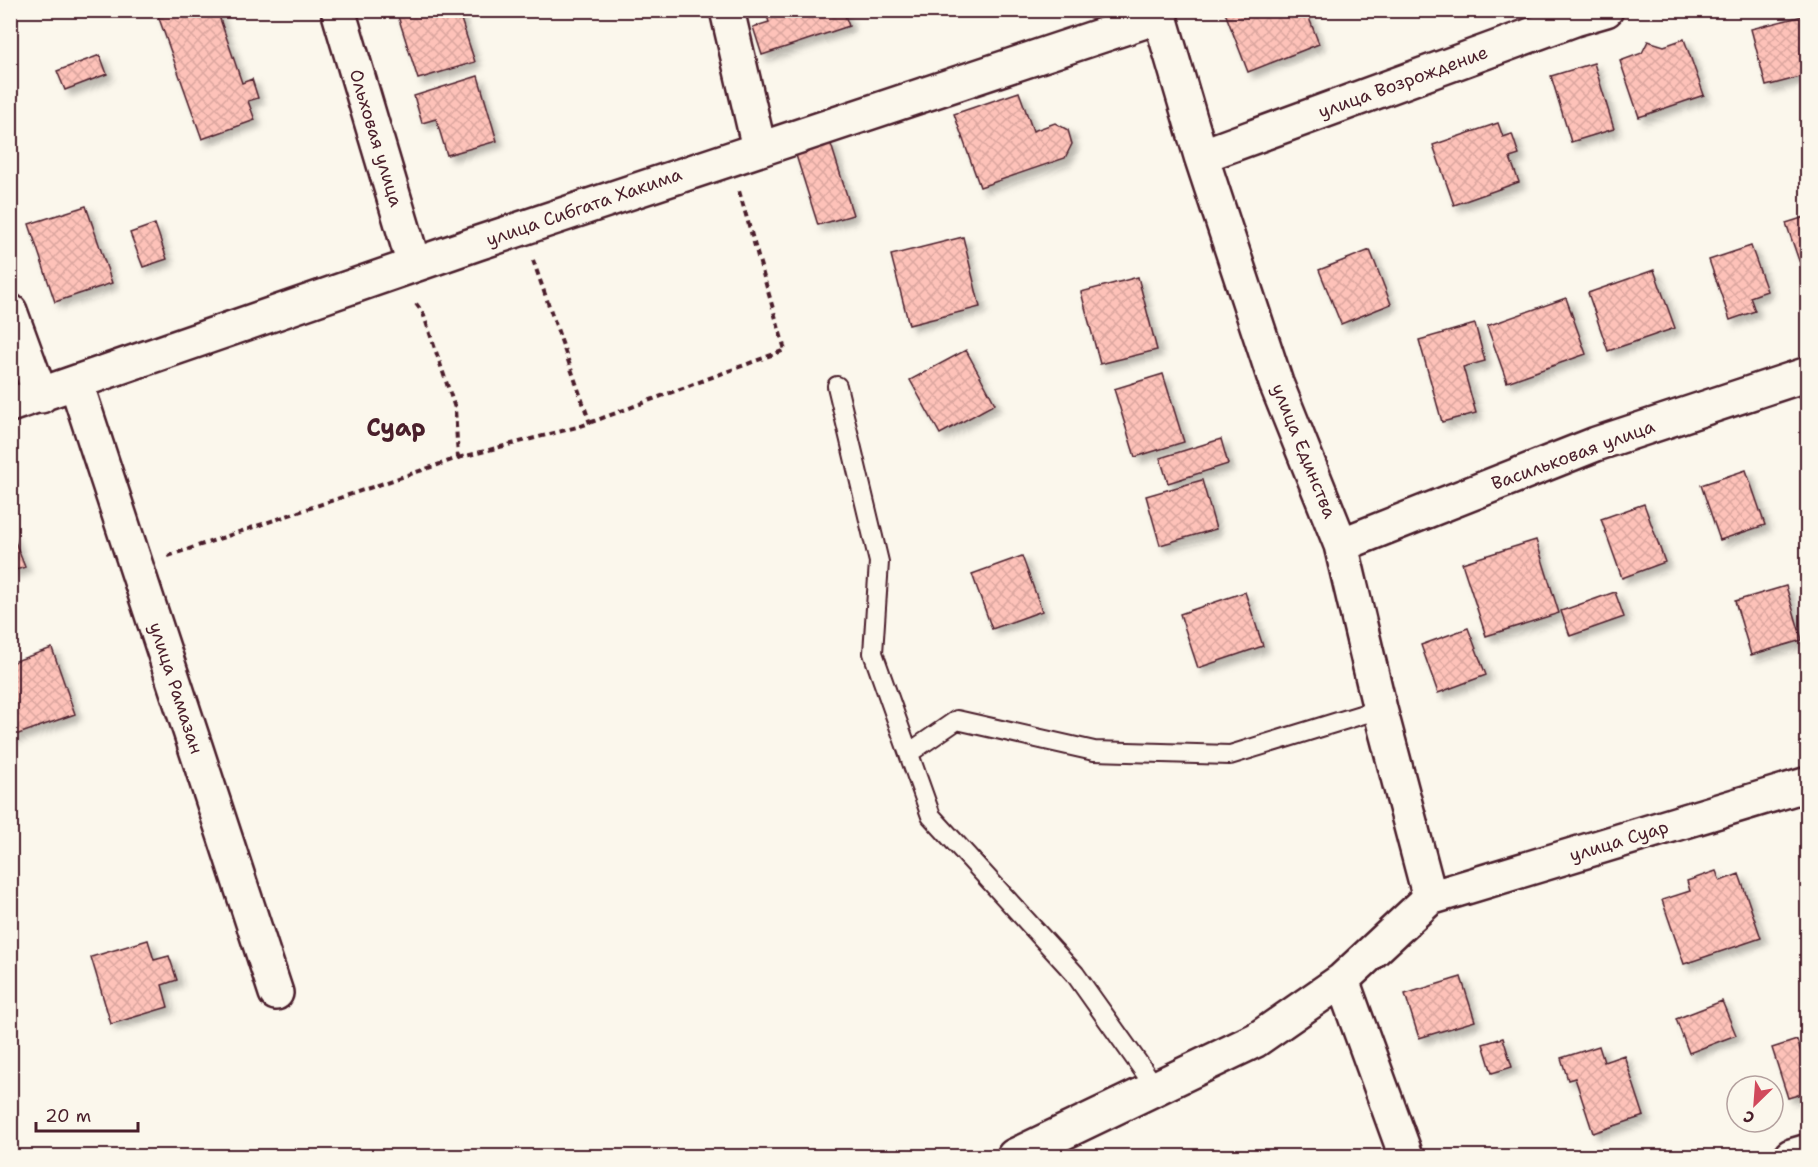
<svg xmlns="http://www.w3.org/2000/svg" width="1818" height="1167" font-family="'Shantell Sans',sans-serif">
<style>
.building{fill:url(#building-cross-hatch);stroke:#4a1f2b;stroke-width:1.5;filter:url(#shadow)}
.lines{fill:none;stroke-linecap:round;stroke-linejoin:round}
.service-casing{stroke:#4a1f2b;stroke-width:22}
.minor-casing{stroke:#4a1f2b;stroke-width:38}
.path{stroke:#4a1f2b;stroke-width:4;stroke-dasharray:6 4.5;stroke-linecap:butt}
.service{stroke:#fbf7ec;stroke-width:18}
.minor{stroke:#fbf7ec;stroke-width:33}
.labels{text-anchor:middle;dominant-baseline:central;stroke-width:6;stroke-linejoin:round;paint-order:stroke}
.street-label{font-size:18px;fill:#4a1f2b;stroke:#fbf7ec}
.district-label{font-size:24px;font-weight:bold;fill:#4a1f2b;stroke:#fbf7ec}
</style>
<defs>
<pattern id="building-cross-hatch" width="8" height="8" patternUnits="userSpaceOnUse" patternTransform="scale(1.5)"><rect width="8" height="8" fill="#fec2b9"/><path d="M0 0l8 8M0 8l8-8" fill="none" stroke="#dba69f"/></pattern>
<filter id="shadow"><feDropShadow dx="5.5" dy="5.5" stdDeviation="3" flood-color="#0004"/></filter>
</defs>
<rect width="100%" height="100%" fill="#fbf7ec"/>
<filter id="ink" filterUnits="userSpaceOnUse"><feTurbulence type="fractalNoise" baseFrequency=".0167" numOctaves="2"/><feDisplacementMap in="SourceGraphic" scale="12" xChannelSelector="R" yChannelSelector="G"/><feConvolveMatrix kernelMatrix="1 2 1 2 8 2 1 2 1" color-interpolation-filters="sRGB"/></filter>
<g filter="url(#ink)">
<!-- building -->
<path class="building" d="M156,10H217L242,83L252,79L258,98L248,101L255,120L202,139Z
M396,10H458L475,62L418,79Z
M765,10H843L849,26L762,55L753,27L769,22Z
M1224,10H1306L1319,44L1248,72Z
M1803,16L1808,29V75L1766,86L1751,29Z
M1684,39L1704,95L1639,117L1620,61L1642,53L1648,41L1664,46Z
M100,55L107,74L65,90L57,71Z
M1594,63L1614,129L1571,142L1551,76Z
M478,76L497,141L447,155L436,119L422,123L414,96Z
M1019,92L1033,131L1055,123L1068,130L1072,144L1065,158L980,187L954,114Z
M1498,123L1503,137L1512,134L1519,155L1510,158L1519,182L1454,205L1433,145Z
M830,141L853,215L818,225L795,152Z
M86,206L112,283L55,302L29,224Z
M1808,216V281H1806L1786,223Z
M155,224L167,259L143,267L130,233Z
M963,237L980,307L909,325L891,255Z
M1751,246L1767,291L1750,297L1755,311L1730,320L1709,260Z
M1370,250L1391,304L1341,324L1319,270Z
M1654,270L1675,328L1608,351L1588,293Z
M1138,277L1157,350L1100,364L1081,292Z
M1566,298L1586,354L1507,382L1487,326Z
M1475,324L1485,361L1463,367L1476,413L1442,422L1419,340Z
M966,350L995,404L940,434L910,380Z
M1163,374L1184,442L1135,457L1114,389Z
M1221,439L1228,464L1168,483L1160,458Z
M1746,470L1765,525L1720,540L1701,485Z
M1202,480L1216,529L1160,545L1146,496Z
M1644,504L1665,562L1622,578L1601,519Z
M10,534H12L25,567L10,572Z
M1536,540L1559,613L1486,636L1462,563Z
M1022,556L1042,611L992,629L972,574Z
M1786,586L1802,640L1751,655L1735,601Z
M1245,592L1263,646L1198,668L1180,614Z
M1615,592L1624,617L1570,636L1561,611Z
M1468,628L1486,675L1438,693L1421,645Z
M52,648L75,714L10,737V663Z
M1716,871L1720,881L1739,874L1761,938L1684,964L1662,900L1690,891L1687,881Z
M148,940L154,960L169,956L177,980L162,985L168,1007L111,1024L91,957Z
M1461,977L1475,1021L1419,1038L1405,994Z
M1722,1001L1736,1035L1689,1053L1676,1019Z
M1808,1011V1027L1803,1013Z
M1503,1038L1512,1067L1492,1073L1483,1044Z
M1797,1040L1808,1074V1092L1788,1098L1772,1048Z
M1599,1046L1604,1062L1624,1055L1644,1116L1593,1133L1575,1078L1568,1080L1561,1058Z"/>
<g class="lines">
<!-- service casing -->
<g class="service-casing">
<path id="service" d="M837,386L879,562L873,653L931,816L1075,974L1156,1088
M909,753L957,720L1094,751L1230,755L1380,709"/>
</g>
<!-- minor casing -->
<g class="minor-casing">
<path id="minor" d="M338,10L414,265
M727,10L759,148
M1158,10L1201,156L1276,383L1341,545L1380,709L1430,898
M1201,156L1575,19L1606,10
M10,311L41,396
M76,383L276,993
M10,405L478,243L1160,16
M1341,545L1596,444L1808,374
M1342,980L1406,1156
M1014,1156L1256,1040L1342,980L1430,898L1808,784
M1791,1156L1808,1151"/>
</g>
<!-- path -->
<path class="path" d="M533,260L590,423
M458,458L581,426L785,350L739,191
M168,556L458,458L455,408L423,313L414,301"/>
<!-- service -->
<use href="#service" class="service"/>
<!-- minor -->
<use href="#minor" class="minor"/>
</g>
</g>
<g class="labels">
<!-- street labels -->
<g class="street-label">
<text transform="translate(1403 82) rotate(-20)">улица Возрождение</text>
<text transform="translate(376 138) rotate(73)">Ольховая улица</text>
<text transform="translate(584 207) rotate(-19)">улица Сибгата Хакима</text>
<text transform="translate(1304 451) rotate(68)">улица Единства</text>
<text transform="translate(1573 455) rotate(-20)">Васильковая улица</text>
<text transform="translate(176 688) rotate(72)">улица Рамазан</text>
<text transform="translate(1619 841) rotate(-17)">улица Суар</text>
</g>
<!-- district labels -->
<g class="district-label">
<text x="396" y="428">Суар</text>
</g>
</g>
<!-- margin -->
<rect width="1818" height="1167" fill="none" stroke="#fbf7ec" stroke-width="36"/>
<rect x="18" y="18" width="1782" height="1131" fill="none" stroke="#4a1f2b" stroke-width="2" filter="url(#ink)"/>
<!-- north arrow -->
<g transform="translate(1755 1104) rotate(205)"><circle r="28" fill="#fbf7ec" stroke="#b4a19f" stroke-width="1.5"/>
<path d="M0-4.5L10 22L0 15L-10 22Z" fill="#d1495b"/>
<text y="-9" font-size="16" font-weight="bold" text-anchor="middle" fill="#4a1f2b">С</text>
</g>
<!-- scale -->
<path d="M36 1122v9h102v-9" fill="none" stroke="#4a1f2b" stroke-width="3"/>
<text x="45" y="1122" font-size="18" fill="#4a1f2b" stroke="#fbf7ec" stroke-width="4.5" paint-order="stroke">20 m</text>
</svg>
